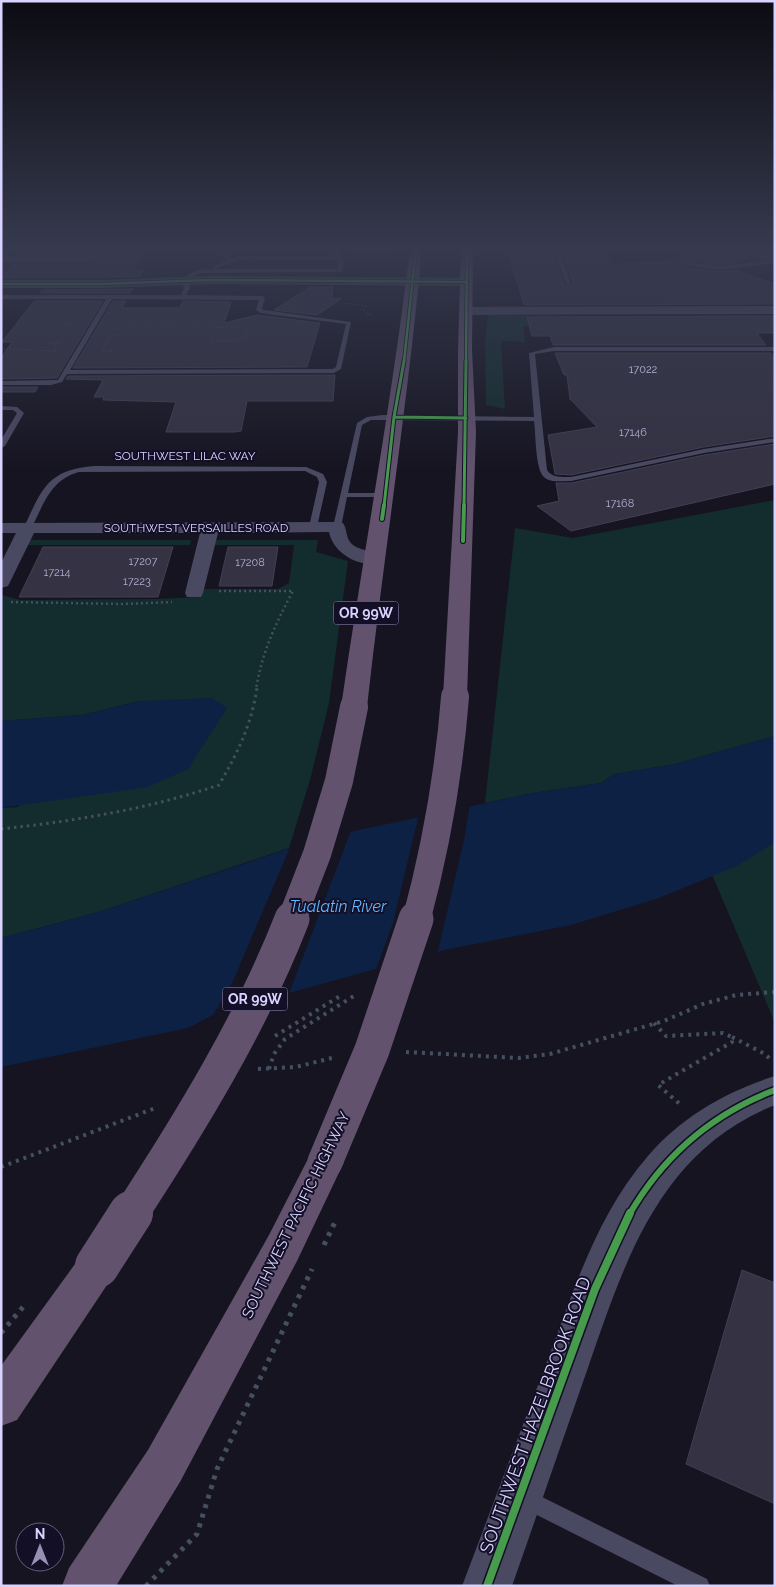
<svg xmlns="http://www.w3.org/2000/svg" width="776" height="1587" font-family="Raleway,sans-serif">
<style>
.green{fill:#132c2d}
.water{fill:#0d2144}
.pier{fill:#161421}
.building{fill:#343243;stroke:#433f54}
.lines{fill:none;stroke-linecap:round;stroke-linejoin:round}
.path-far4{stroke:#44505f;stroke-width:1;stroke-dasharray:1 2;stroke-linecap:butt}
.path-far3{stroke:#44505f;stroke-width:2.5;stroke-dasharray:2 3;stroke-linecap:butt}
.path-far2{stroke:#44505f;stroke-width:3;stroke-dasharray:2.5 4;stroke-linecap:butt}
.path-far1{stroke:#44505f;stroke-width:4;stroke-dasharray:3 5;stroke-linecap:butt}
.path{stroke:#44505f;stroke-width:5;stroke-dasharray:4 6;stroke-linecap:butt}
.service{fill:#4a4962;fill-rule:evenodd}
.minor{fill:#4a4962;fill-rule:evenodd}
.tertiary{fill:#4a4962;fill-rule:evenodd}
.trunk{fill:#62526e;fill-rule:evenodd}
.trunk-bridge-far2{stroke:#62526e;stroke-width:28}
.trunk-bridge-far1{stroke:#62526e;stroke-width:35}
.trunk-bridge{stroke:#62526e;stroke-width:44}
.cycleway-far4-casing{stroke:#130f26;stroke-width:4}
.cycleway-far3-casing{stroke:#130f26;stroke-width:5}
.cycleway-far2-casing{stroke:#130f26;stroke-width:6}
.cycleway-far1-casing{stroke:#130f26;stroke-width:9}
.cycleway-casing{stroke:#130f26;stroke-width:11}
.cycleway-far4{stroke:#469c4c;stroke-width:2.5}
.cycleway-far3{stroke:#469c4c;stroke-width:3}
.cycleway-far2{stroke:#469c4c;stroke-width:4}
.cycleway-far1{stroke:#469c4c;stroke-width:6}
.cycleway{stroke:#469c4c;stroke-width:8}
.labels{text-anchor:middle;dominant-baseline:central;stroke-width:4;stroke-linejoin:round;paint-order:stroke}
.far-number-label{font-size:11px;fill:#b0acd0}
.far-street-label{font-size:12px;fill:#d9d4ff;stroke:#130f26}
.shield{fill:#130f26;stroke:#9e99be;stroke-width:1}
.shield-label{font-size:14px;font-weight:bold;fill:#d9d4ff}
.street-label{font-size:15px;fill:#d9d4ff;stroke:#130f26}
.water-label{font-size:16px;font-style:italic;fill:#62b6ff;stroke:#130f26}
.near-street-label{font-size:18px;fill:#d9d4ff;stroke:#130f26}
</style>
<rect width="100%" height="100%" fill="#161421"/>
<!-- green -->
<path class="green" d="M488,315L567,316L571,325L523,326L525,342L501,341L505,409L486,405L485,341Z
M775,500V736L675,764L615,774L601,783L533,793L485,803L515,528L573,538Z
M30,540H191L190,545H27Z
M214,540H318L316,552L348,561L329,703L310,780L289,848L99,912L1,938V808L18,807L140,701L82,715L1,721V595L21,600L155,599L200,597L203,589H278L289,583L294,545H213Z
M775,813V1023L694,832Z"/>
<!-- water -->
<path class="water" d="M212,698L227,708L188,769L148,787L1,808V721L82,715L140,701Z
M775,736V842L737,866L659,898L571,925L444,950L217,1013L188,1028L1,1067V938L99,912L321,838L533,793L601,783L615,774L675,764Z"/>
<!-- pier -->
<path class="pier" d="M470,804L464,840L437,955L375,972L393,923L419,814Z
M352,828L288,996L211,1019L233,981L291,845L320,835Z"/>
<!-- building -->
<path class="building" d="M141,248L137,254L142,255L134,270H143L139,277L1,278L13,264H92L99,260L92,254H22L26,249Z
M511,248H552L564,284L571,286L573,283L560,248H602L611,264L666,262L699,248L750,257L739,262L720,264L683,260L678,264L680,266L720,272L735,270L775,284V304L524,305L508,252H513Z
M310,287H333L332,298L341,299L317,315L274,310Z
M133,289L130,293H40L42,290Z
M34,301H103L57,378L1,379V358L12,342H2Z
M113,301H126L122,308H180L183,301L231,302L224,323L257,315L320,323L307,367L73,368Z
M775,316V333H757L766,345H553L550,336H532L527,317Z
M555,353H771L775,358V436L704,447L571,475L555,474L548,435L597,427L570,399L567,375H564Z
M335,375L333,401H247L241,431L235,432H166L176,402L103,400L104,397H94L103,380L66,379L68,376Z
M1,387H38L35,392H1Z
M775,444V484L571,531L537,506L559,501L556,483H571L704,455Z
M43,547H173L158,597H19Z
M228,547H278L272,586H219Z
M742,1270L775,1283V1504L686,1464Z"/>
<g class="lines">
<!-- path-far4 -->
<path class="path-far4" d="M355,251H394
M339,305L342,303L367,306L363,310L371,314L364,316
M131,321L129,326L249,328
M62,325L74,324
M110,330L129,326
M110,337L122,334
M48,343H60L54,351
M212,343V341H234L244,338L249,328L253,326
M1,349L58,351
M102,351H116
M101,354L109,337"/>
<!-- path-far3 -->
<path class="path-far3" d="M219,591H293C276,623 262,652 256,689
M11,602L122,604L172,602"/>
<!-- path-far2 -->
<path class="path-far2" d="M1,829C75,821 148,809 219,785C238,752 251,726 257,688"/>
<!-- path-far1 -->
<path class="path-far1" d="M654,1023L666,1036L723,1033L732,1037V1042L658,1085L682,1106
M275,1036L340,996
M732,1037L765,1054L772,1061
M406,1052L519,1058L550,1054L664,1021L703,1004L736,995L775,992
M258,1069L296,1067L332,1058
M269,1069L274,1054L285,1039L357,994
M1,1167L158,1107"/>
<!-- path -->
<path class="path" d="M324,1245L335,1222
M1,1333L23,1307
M146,1586L197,1534L217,1469L312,1269"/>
<!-- service -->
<path class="service" d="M225,248H229L228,255L231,258L239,256H335L336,248H340L341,258L344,261L342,272L201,273L191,277L188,282L190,288L186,295L262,296L265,298L262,309L264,310L351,322L341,369L334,373L67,374L62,382L51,385H1V381L58,380L106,299H1V295H181L184,288L182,282C190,270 200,269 214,269L212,267L227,260L222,255ZM239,260H337L338,261V269H214ZM112,299L259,300L256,310L260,313L346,324L336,367L333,369L70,370Z
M554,248H558L571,284L566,283Z
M775,260L773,263L720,270L680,264L683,262L720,266Z
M554,347H775V351H554L535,354L547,470C552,478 562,477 571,477L704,449L775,438V442L704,453L571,481C563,481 550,483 544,477C535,469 536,433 534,421L371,420L362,425L348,493H384L388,495L384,497H347L341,527L334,529L333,527L357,423L367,417L382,415L534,417L529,353Z
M1,406L17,407L24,413L5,446L1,448V440L17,413L13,410H1Z
M94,466L306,467L323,474L327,482L317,527L313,529L309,527L319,482L317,477L305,471L79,472C50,480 44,504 31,529L24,531L23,529C42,490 46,470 94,466Z
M526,1489L707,1579L710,1586H678L519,1506L516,1499L519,1492Z"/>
<!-- minor -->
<path class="minor" d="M734,248H747L775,258V265Z
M1,256H92L97,259L92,262H1Z
M775,306V314L466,315L460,311L466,307Z
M337,522L343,523C347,529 346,537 350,542C358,552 375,549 382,559L379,563C359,568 333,553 329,532L218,533L203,593L201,597H187L185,593L200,533H34L10,582L8,586L1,588V563L16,533H1V523Z"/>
<!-- tertiary -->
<path class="tertiary" d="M210,276L466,278L472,282L466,286L210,284L102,288H1V280H102Z
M775,1076V1105C654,1153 622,1271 583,1382C559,1450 536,1518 512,1586H462C491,1510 519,1434 548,1359C574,1289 598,1213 648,1156C681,1117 727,1091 775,1076Z"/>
<!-- trunk -->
<path class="trunk" d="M410,248H422C408,402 384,554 367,707L363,712L354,715L345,712L341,707C363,554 392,402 410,248Z
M461,248H473L472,350L476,432L467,697L464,702L455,704L446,702L443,697L458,432V350Z
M325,1146L338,1151L344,1162L297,1261L180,1482L116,1586H62L69,1568L148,1450L269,1235L312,1151Z
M97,1247L111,1253L117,1266L111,1279L17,1420L1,1426V1366L83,1253Z"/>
<!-- trunk-bridge-far2 -->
<path class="trunk-bridge-far2" d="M291,921L317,854L339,781L354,707
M416,921C436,847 449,773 455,697"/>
<!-- trunk-bridge-far1 -->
<path class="trunk-bridge-far1" d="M325,1162L372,1050L416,919
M130,1215C190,1123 252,1022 292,919"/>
<!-- trunk-bridge -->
<path class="trunk-bridge" d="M97,1266L131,1213"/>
<!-- cycleway-far4 casing -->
<g class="cycleway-far4-casing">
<path id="cycleway-far4" d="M1,284H102L210,280L466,282
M404,362L416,248
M466,362L467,248"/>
</g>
<!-- cycleway-far3 casing -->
<g class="cycleway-far3-casing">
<path id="cycleway-far3" d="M394,417L466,418
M384,506L394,417L404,361
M464,506L466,361"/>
</g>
<!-- cycleway-far2 casing -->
<g class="cycleway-far2-casing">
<path id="cycleway-far2" d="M382,519L384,505
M463,541L464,505"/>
</g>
<!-- cycleway-far1 casing -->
<g class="cycleway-far1-casing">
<path id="cycleway-far1" d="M629,1215C663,1156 712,1114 775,1090"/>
</g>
<!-- cycleway casing -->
<g class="cycleway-casing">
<path id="cycleway" d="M487,1586L595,1289L630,1213"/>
</g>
<!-- cycleway-far4 -->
<use href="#cycleway-far4" class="cycleway-far4"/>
<!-- cycleway-far3 -->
<use href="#cycleway-far3" class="cycleway-far3"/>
<!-- cycleway-far2 -->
<use href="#cycleway-far2" class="cycleway-far2"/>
<!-- cycleway-far1 -->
<use href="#cycleway-far1" class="cycleway-far1"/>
<!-- cycleway -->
<use href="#cycleway" class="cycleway"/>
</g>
<!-- sky -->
<linearGradient id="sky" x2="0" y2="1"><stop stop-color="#0c0b12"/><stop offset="0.53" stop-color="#363a4e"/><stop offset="1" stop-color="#363a4e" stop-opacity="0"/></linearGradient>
<rect width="776" height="470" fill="url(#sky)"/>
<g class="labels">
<!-- far-number labels -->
<g class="far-number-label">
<text x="643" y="369">17022</text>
<text x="633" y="432">17146</text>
<text x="620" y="503">17168</text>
<text x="143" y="561">17207</text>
<text x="250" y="562">17208</text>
<text x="57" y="572">17214</text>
<text x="137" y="581">17223</text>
</g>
<!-- far-street labels -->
<g class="far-street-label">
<text x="185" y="456">SOUTHWEST LILAC WAY</text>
<text x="196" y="528">SOUTHWEST VERSAILLES ROAD</text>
</g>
<!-- shield labels -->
<g class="shield">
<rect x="333.5" y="601.5" width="65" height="23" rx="4"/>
<rect x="222.5" y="987.5" width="65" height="23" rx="4"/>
</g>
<g class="shield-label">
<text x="366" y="613">OR 99W</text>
<text x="255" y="999">OR 99W</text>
</g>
<!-- street labels -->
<g class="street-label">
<text transform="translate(296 1215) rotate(-64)">SOUTHWEST PACIFIC HIGHWAY</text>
</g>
<!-- water labels -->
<g class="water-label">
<text x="338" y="906">Tualatin River</text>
</g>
<!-- near-street labels -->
<g class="near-street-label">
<text transform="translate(535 1415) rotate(-70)">SOUTHWEST HAZELBROOK ROAD</text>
</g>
</g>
<!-- border -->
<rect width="776" height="1587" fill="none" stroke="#d9d4ff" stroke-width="5"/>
<!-- north arrow -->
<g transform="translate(40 1547)"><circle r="24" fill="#130f26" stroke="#625e7d"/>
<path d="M0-4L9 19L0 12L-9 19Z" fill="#9591b1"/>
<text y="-8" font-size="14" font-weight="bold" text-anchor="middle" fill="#d9d4ff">N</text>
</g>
</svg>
